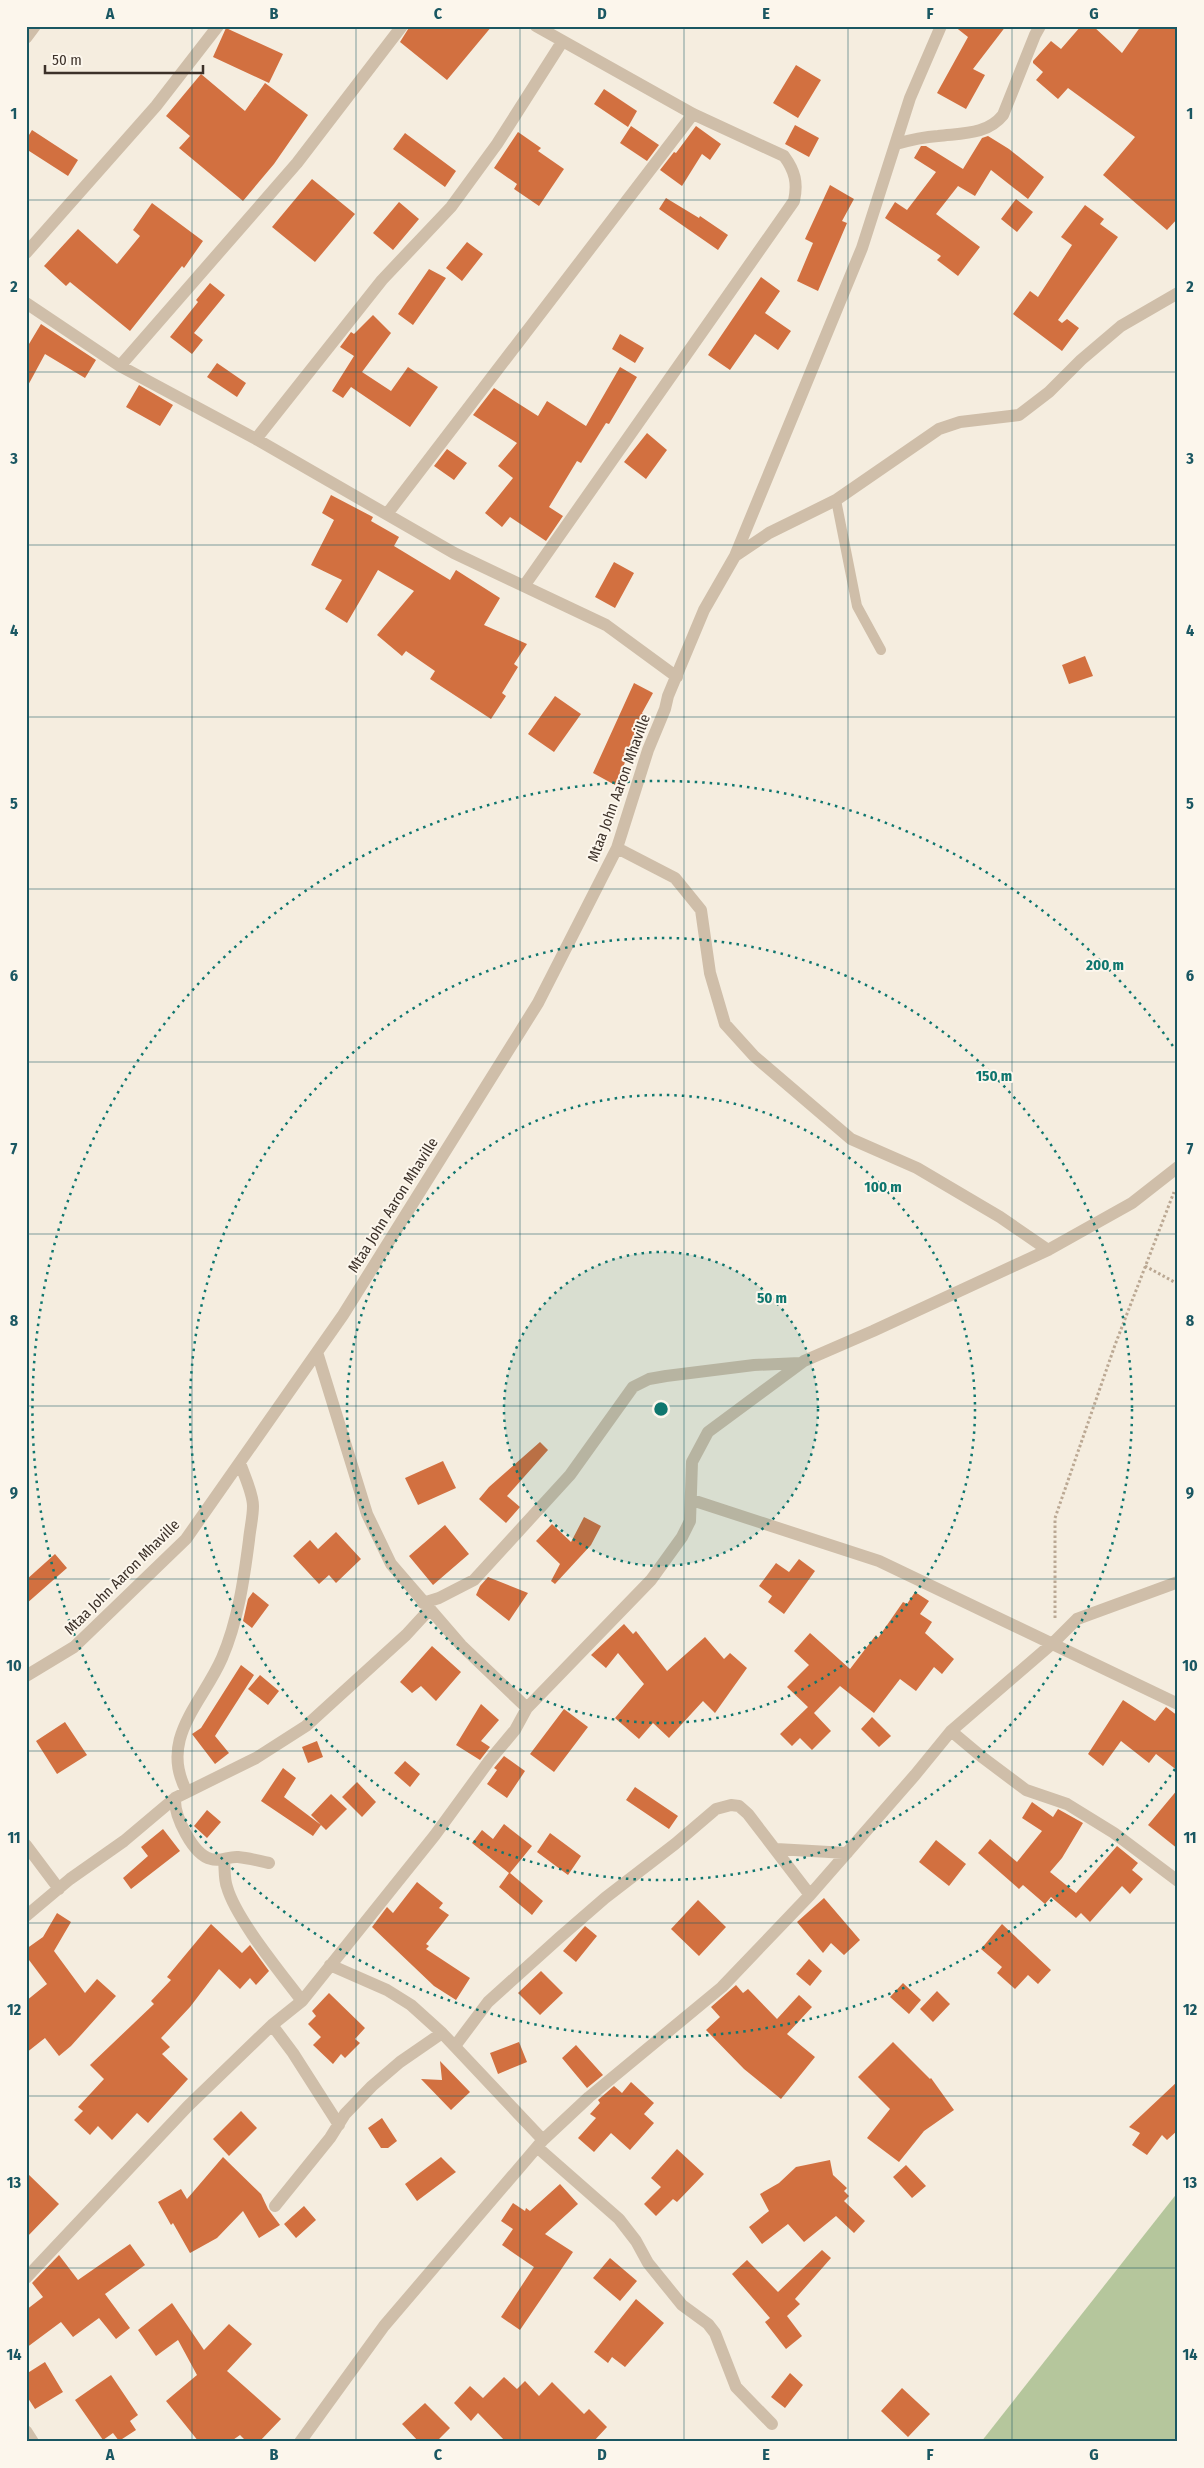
<svg xmlns="http://www.w3.org/2000/svg" width="1204" height="2468" font-family="'Fira Sans Condensed',sans-serif">
<style>
.green{fill:#b5c69c}
.building{fill:#d27040}
.lines{fill:none;stroke-linecap:round;stroke-linejoin:round}
.path{stroke:#bba893;stroke-width:3;stroke-dasharray:2.5 2.5;stroke-linecap:butt}
.lane{stroke:#cfbea9;stroke-width:10}
.street{stroke:#cfbea9;stroke-width:12}
.grid{fill:none;stroke:#1a5762;stroke-width:1;stroke-opacity:0.55}
.ring{fill:none;stroke:#0f766e;stroke-width:2.5;stroke-dasharray:2.5 5}
.labels{text-anchor:middle;dominant-baseline:central;stroke-width:4;stroke-linejoin:round;paint-order:stroke}
.street-label{font-size:15px;fill:#3c3129;stroke:#fcf6ec}
.centre{fill:#0f766e;stroke:#fcf6ec;stroke-width:2.5}
.ring-label{font-size:15px;text-anchor:middle;font-weight:bold;fill:#0f766e;stroke:#fcf6ec;stroke-width:4;stroke-linejoin:round;paint-order:stroke}
.neatline{fill:none;stroke:#1a5762;stroke-width:2}
.grid-label{font-size:16px;text-anchor:middle;font-weight:bold;fill:#1a5762}
</style>
<rect width="100%" height="100%" fill="#f5eddf"/>
<!-- green -->
<path class="green" d="M1178,2192V2442H981Z"/>
<!-- building -->
<path class="building" d="M410,26H492L447,80L400,42Z
M954,26H1006L973,69L985,75L966,109L937,93L968,37Z
M1081,26H1093L1122,53L1141,26H1178V218L1167,230L1103,175L1135,137L1068,88L1058,99L1036,80L1043,72L1033,63V61L1051,41L1061,49Z
M226,28L283,54L269,83L213,57Z
M796,65L821,80L798,118L773,103Z
M201,74L245,111L265,83L308,115L274,164L243,201L179,148L190,136L166,116Z
M604,89L637,111L628,127L594,104Z
M795,125L819,138L809,157L785,144Z
M631,126L659,145L647,161L620,143Z
M696,126L721,144L710,160L702,154L682,186L660,170L674,152L676,153Z
M32,130L78,160L68,176L26,149V140Z
M518,132L541,148L538,151L564,169L539,206L514,189L517,184L494,168Z
M405,133L456,171L445,187L393,149Z
M988,136L1009,149L1044,177L1028,199L991,170L975,196L958,186L936,214L980,247L958,276L937,260L941,256L885,218L895,202L907,210L936,172L914,158L921,146H926L963,169L982,138Z
M312,179L355,214L315,262L272,227Z
M830,185L854,199L842,221L847,223L818,291L797,281L813,243L805,239Z
M666,198L699,218L700,216L728,235L718,250L659,209Z
M1016,199L1033,212L1017,232L1001,219Z
M399,202L419,219L393,250L373,233Z
M152,203L203,241L184,268L182,266L130,331L70,282L66,286L44,266L78,229L117,264L140,236L133,230Z
M1085,205L1104,219L1100,224L1118,237L1058,320L1062,323L1067,319L1079,328L1062,351L1013,314L1030,291L1038,297L1072,245L1061,237Z
M467,242L483,254L462,281L446,268Z
M429,269L446,278L413,325L398,314Z
M761,277L780,291L765,313L791,331L778,350L755,334L730,370L708,355Z
M210,283L225,295L194,333L203,340L192,354L170,337L198,302L196,300Z
M373,315L391,333L362,372L391,391L408,367L438,387L410,427L351,387L343,398L332,391L354,356L340,347L351,332L354,334Z
M41,324L96,360L85,378L45,354L26,389V349Z
M620,334L644,348L635,363L612,349Z
M217,363L246,383L237,397L207,377Z
M620,367L637,377L609,424L606,423L581,463L577,461L549,507L563,516L546,541L510,517L502,527L485,513L513,478L498,466L517,443L473,415L494,388L538,416L547,401L586,426Z
M139,385L173,405L160,426L126,407Z
M647,433L667,450L646,479L624,462Z
M447,449L467,463L454,480L434,466Z
M331,495L373,517L371,521L399,537L394,546L450,580L456,570L500,598L484,625L527,644L514,664L518,667L502,693L506,696L491,719L430,679L435,671L406,651L402,656L377,635L414,591L378,570L347,623L325,609L342,580L311,565L334,520L322,513Z
M614,562L634,573L615,608L595,597Z
M1085,656L1093,676L1069,684L1062,665Z
M634,683L653,693L642,713L646,715L615,785L593,773Z
M555,696L581,714L554,752L528,734Z
M540,1442L548,1450L507,1496L520,1507L506,1523L479,1499L489,1487Z
M443,1461L456,1488L418,1505L405,1478Z
M584,1517L601,1526L591,1545L555,1584L551,1581L560,1564L536,1541L552,1524L571,1542Z
M445,1525L469,1554L433,1585L409,1556Z
M336,1532L361,1559L336,1583L329,1575L319,1584L293,1556L310,1540L318,1549Z
M55,1554L67,1568L26,1604V1580Z
M799,1559L815,1571L784,1614L768,1602L772,1596L759,1586L776,1563L789,1572Z
M488,1577L528,1593L509,1621L476,1595L480,1586Z
M253,1592L269,1605L252,1628L243,1621L248,1599Z
M915,1592L929,1601L920,1614L932,1622L925,1633L954,1659L942,1674L934,1667L916,1691L900,1679L874,1713L840,1686L814,1713L831,1731L812,1750L800,1738L792,1746L780,1734L808,1707L787,1687L809,1665L794,1651L810,1633L850,1669L876,1635L878,1638L903,1602L907,1604Z
M624,1624L633,1634L636,1631L667,1671L705,1637L724,1659L730,1653L747,1668L715,1713L703,1701L669,1738L653,1723L639,1739L615,1718L644,1684L618,1653L606,1668L591,1655Z
M432,1646L461,1672L436,1701L421,1686L412,1693L400,1682Z
M241,1665L254,1675L215,1736L229,1753L215,1764L192,1734L201,1728Z
M260,1675L279,1691L268,1705L248,1689Z
M1123,1700L1155,1721L1166,1707L1178,1716V1771L1156,1754L1149,1763L1121,1741L1103,1766L1088,1754Z
M481,1704L499,1720L481,1741L490,1747L480,1760L456,1745Z
M564,1709L588,1727L554,1772L530,1754Z
M872,1717L891,1736L879,1747L861,1729Z
M65,1722L87,1755L57,1774L36,1741Z
M317,1741L323,1757L308,1763L302,1747Z
M504,1756L525,1771L507,1798L487,1784L497,1770L494,1768Z
M405,1761L420,1774L410,1787L394,1773Z
M283,1768L296,1778L284,1797L321,1825L313,1836L261,1801Z
M357,1782L376,1802L362,1817L342,1797Z
M635,1787L678,1816L669,1829L626,1800Z
M1178,1789V1849L1148,1825Z
M331,1794L347,1809L326,1830L311,1815Z
M1032,1802L1053,1817L1058,1809L1083,1823L1062,1858L1050,1872L1076,1893L1117,1846L1138,1863L1132,1870L1143,1879L1130,1894L1122,1886L1090,1922L1081,1913L1076,1918L1051,1897L1045,1904L1023,1885L1019,1889L978,1853L990,1839L1017,1862L1042,1831L1022,1818Z
M207,1810L221,1822L207,1838L194,1826Z
M504,1824L532,1846L510,1873L543,1901L532,1915L499,1887L509,1873L472,1843L482,1830L493,1839Z
M163,1829L180,1851L131,1889L123,1878L148,1856L141,1847Z
M550,1833L581,1856L568,1875L537,1852Z
M936,1840L966,1864L949,1886L919,1862Z
M417,1882L443,1903L439,1908L449,1915L426,1944L429,1946L426,1949L470,1978L456,2000L434,1986L372,1927L387,1907L393,1913Z
M824,1898L860,1940L844,1955L831,1943L823,1953L797,1922Z
M698,1900L726,1927L699,1956L671,1929Z
M57,1913L71,1922L54,1951L85,1993L97,1979L116,1996L71,2046L59,2056L45,2038L26,2053V2001L47,1984L26,1956V1949L43,1937Z
M211,1924L242,1953L250,1945L269,1971L256,1985L250,1978L240,1989L219,1969L190,2007L161,2038L170,2047L162,2054L188,2079L148,2123L137,2113L112,2140L98,2126L90,2135L74,2120L83,2111L78,2107L104,2079L90,2065L154,2004L151,2001L171,1980L167,1977Z
M1002,1924L1051,1970L1038,1984L1028,1975L1015,1989L997,1973L1002,1967L981,1949Z
M585,1926L597,1936L576,1962L563,1951Z
M809,1959L822,1971L810,1986L796,1974Z
M541,1971L563,1993L540,2015L518,1993Z
M903,1983L921,2000L909,2014L890,1997Z
M736,1985L743,1993L748,1989L777,2019L799,1995L812,2007L787,2034L815,2057L781,2099L744,2069L706,2030L720,2017L711,2007Z
M937,1991L950,2004L933,2022L920,2009Z
M329,1993L365,2028L355,2039L360,2043L345,2058L341,2054L333,2064L313,2045L321,2037L308,2024L316,2016L312,2011Z
M519,2042L527,2062L498,2074L490,2053Z
M893,2042L930,2079L931,2078L954,2110L924,2131L899,2162L867,2138L890,2109L858,2077Z
M576,2045L603,2075L587,2088L562,2058Z
M440,2061L470,2092L451,2110L421,2079L442,2080Z
M1178,2081V2130L1167,2140L1162,2135L1147,2155L1132,2145L1140,2133L1129,2127Z
M631,2082L654,2103L644,2114L654,2123L630,2150L611,2133L594,2152L578,2138L596,2118L590,2114L600,2103L598,2100L614,2086L622,2093Z
M241,2111L257,2128L229,2156L213,2139Z
M382,2118L397,2141L388,2148H381L368,2128Z
M677,2149L704,2174L677,2202L673,2199L656,2216L644,2204L661,2187L651,2178Z
M223,2157L261,2194L268,2209L280,2225L259,2238L243,2211L217,2238L190,2253L173,2223L171,2225L158,2202L181,2189L187,2199Z
M441,2157L456,2172L417,2201L405,2184Z
M830,2160L833,2175L847,2188L844,2191L849,2196L844,2201L865,2221L854,2233L836,2216L804,2242L788,2224L762,2244L749,2227L769,2211L760,2194L779,2183L796,2167Z
M906,2165L926,2186L912,2198L893,2177Z
M26,2172L59,2204L26,2238Z
M560,2184L578,2204L545,2234L573,2252L520,2330L501,2317L534,2267L502,2245L513,2229L501,2221L513,2203L525,2211L526,2208L530,2211Z
M304,2206L316,2220L296,2238L284,2224Z
M130,2244L145,2265L105,2294L130,2328L116,2339L99,2318L73,2337L61,2322L26,2348V2310L43,2297L32,2283L59,2255L78,2280Z
M822,2250L831,2258L795,2299L800,2304L787,2316L802,2336L786,2349L765,2322L770,2318L732,2274L747,2260L778,2292Z
M610,2258L637,2281L620,2301L593,2278Z
M636,2299L664,2323L625,2367L612,2357L608,2363L594,2352Z
M172,2303L204,2350L229,2324L252,2344L227,2371L281,2419L259,2442H247L240,2435L230,2442H199L166,2401L197,2375L178,2340L156,2356L138,2330Z
M45,2362L63,2392L35,2409L26,2395V2374Z
M790,2373L803,2385L785,2408L771,2397Z
M111,2375L138,2415L130,2421L136,2430L119,2441L113,2433L103,2440L75,2400Z
M504,2377L517,2389L525,2381L539,2396L552,2382L584,2414L589,2409L607,2427L593,2442H506L478,2413L471,2421L454,2403L470,2386L483,2398Z
M902,2388L930,2414L908,2437L881,2411Z
M425,2403L450,2428L436,2442H419L402,2424Z"/>
<g class="lines">
<!-- path -->
<path class="path" d="M1145,1266L1178,1284
M1055,1618V1518L1115,1345L1174,1192"/>
<!-- lane -->
<path class="lane" d="M836,500L857,606L881,650"/>
<!-- street -->
<path class="street" d="M26,38L35,26
M896,144C910,140 924,137 938,136C962,133 987,135 1003,115L1035,35L1040,26
M26,253L156,106L218,26
M26,303L120,366L256,439L454,553L606,625L677,677
M120,366L297,163L402,26
M256,439L382,280L451,207L497,144L562,42
M387,514L693,114
M735,556L862,248L910,98L941,26
M524,586L794,201C798,183 795,171 784,156L693,114L536,26
M617,848L675,878L701,910L710,973L725,1024L754,1056L851,1139L917,1168L1000,1217L1048,1250
M317,1352L367,1514L391,1564L461,1645L527,1708
M692,1500L879,1561L1178,1704
M423,1603L439,1598L474,1580L570,1475L633,1387L649,1379L666,1376L754,1365L800,1363
M26,1676L74,1647L186,1539L343,1315L538,1003L617,848L648,750L665,709L668,696L704,610L735,556L769,533L836,500L939,429L960,422L1019,415L1049,392L1081,360L1121,326L1178,293
M951,1731L982,1757L1026,1790L1067,1804L1114,1833L1178,1881
M187,1792C158,1739 202,1704 222,1658C238,1621 244,1579 249,1540C250,1529 253,1517 253,1506C253,1493 244,1475 240,1463
M175,1798C174,1816 193,1855 211,1859C221,1862 229,1856 238,1857C249,1858 259,1861 269,1863
M26,1845L59,1889
M776,1849L847,1853
M224,1860C225,1869 224,1879 227,1887C236,1919 281,1973 302,2001
M26,1916L70,1879L124,1841L175,1798L256,1758L306,1726L406,1635L429,1610
M330,1965L387,1990L411,2005L442,2033L543,2140
M272,2025L293,2053L339,2125
M455,2046L488,2002L559,1938L605,1898L675,1844L716,1809L731,1805L739,1806L748,1814L810,1895
M537,2147L619,2219L636,2241L648,2263L682,2305L708,2324L715,2333L736,2387L772,2424
M275,2206L330,2138L345,2114L372,2086L400,2062L442,2033
M26,2278L188,2106L272,2025L302,2001L435,1835L489,1761L515,1730L527,1708L651,1580L682,1537L690,1521L692,1462L708,1432L804,1361L873,1331L1048,1250L1132,1203L1178,1167
M26,2431L33,2442
M300,2442L384,2326L543,2140L589,2097L722,1987L810,1895L915,1775L951,1731L1053,1643L1077,1619L1178,1582"/>
</g>
<!-- grid -->
<path class="grid" d="M192,26V2442M356,26V2442M520,26V2442M684,26V2442M848,26V2442M1012,26V2442M26,200H1178M26,372H1178M26,545H1178M26,717H1178M26,889H1178M26,1062H1178M26,1234H1178M26,1406H1178M26,1579H1178M26,1751H1178M26,1923H1178M26,2096H1178M26,2268H1178"/>
<!-- distance rings -->
<circle cx="661" cy="1409" r="157" fill="#0f766e" fill-opacity=".12"/>
<g class="ring">
<circle cx="661" cy="1409" r="157"/>
<circle cx="661" cy="1409" r="314"/>
<circle cx="661" cy="1409" r="471"/>
<path d="M1175 1769A628 628 0 1 1 1175 1049"/>
</g>
<g class="labels">
<!-- street labels -->
<g class="street-label">
<text transform="translate(619 788) rotate(-70)">Mtaa John Aaron Mhaville</text>
<text transform="translate(393 1205) rotate(-58)">Mtaa John Aaron Mhaville</text>
<text transform="translate(122 1577) rotate(-45)">Mtaa John Aaron Mhaville</text>
</g>
</g>
<circle cx="661" cy="1409" r="8" class="centre"/>
<g class="ring-label">
<text x="1105" y="970">200 m</text>
<text x="994" y="1081">150 m</text>
<text x="883" y="1192">100 m</text>
<text x="772" y="1303">50 m</text>
</g>
<!-- border -->
<rect width="1204" height="2468" fill="none" stroke="#fcf6ec" stroke-width="55"/>
<!-- scale -->
<path d="M45 65v8h158v-8" fill="none" stroke="#3c3129" stroke-width="2.5"/>
<text x="52" y="65" font-size="15" fill="#3c3129" stroke="#fcf6ec" stroke-width="4" paint-order="stroke">50 m</text>
<rect x="28" y="28" width="1148" height="2412" class="neatline"/>
<g class="grid-label">
<text x="110" y="19">A</text>
<text x="274" y="19">B</text>
<text x="438" y="19">C</text>
<text x="602" y="19">D</text>
<text x="766" y="19">E</text>
<text x="930" y="19">F</text>
<text x="1094" y="19">G</text>
<text x="14" y="119">1</text>
<text x="1190" y="119">1</text>
<text x="14" y="292">2</text>
<text x="1190" y="292">2</text>
<text x="14" y="464">3</text>
<text x="1190" y="464">3</text>
<text x="14" y="636">4</text>
<text x="1190" y="636">4</text>
<text x="14" y="809">5</text>
<text x="1190" y="809">5</text>
<text x="14" y="981">6</text>
<text x="1190" y="981">6</text>
<text x="14" y="1154">7</text>
<text x="1190" y="1154">7</text>
<text x="14" y="1326">8</text>
<text x="1190" y="1326">8</text>
<text x="14" y="1498">9</text>
<text x="1190" y="1498">9</text>
<text x="14" y="1671">10</text>
<text x="1190" y="1671">10</text>
<text x="14" y="1843">11</text>
<text x="1190" y="1843">11</text>
<text x="14" y="2015">12</text>
<text x="1190" y="2015">12</text>
<text x="14" y="2188">13</text>
<text x="1190" y="2188">13</text>
<text x="14" y="2360">14</text>
<text x="1190" y="2360">14</text>
<text x="110" y="2460">A</text>
<text x="274" y="2460">B</text>
<text x="438" y="2460">C</text>
<text x="602" y="2460">D</text>
<text x="766" y="2460">E</text>
<text x="930" y="2460">F</text>
<text x="1094" y="2460">G</text>
</g>
</svg>
